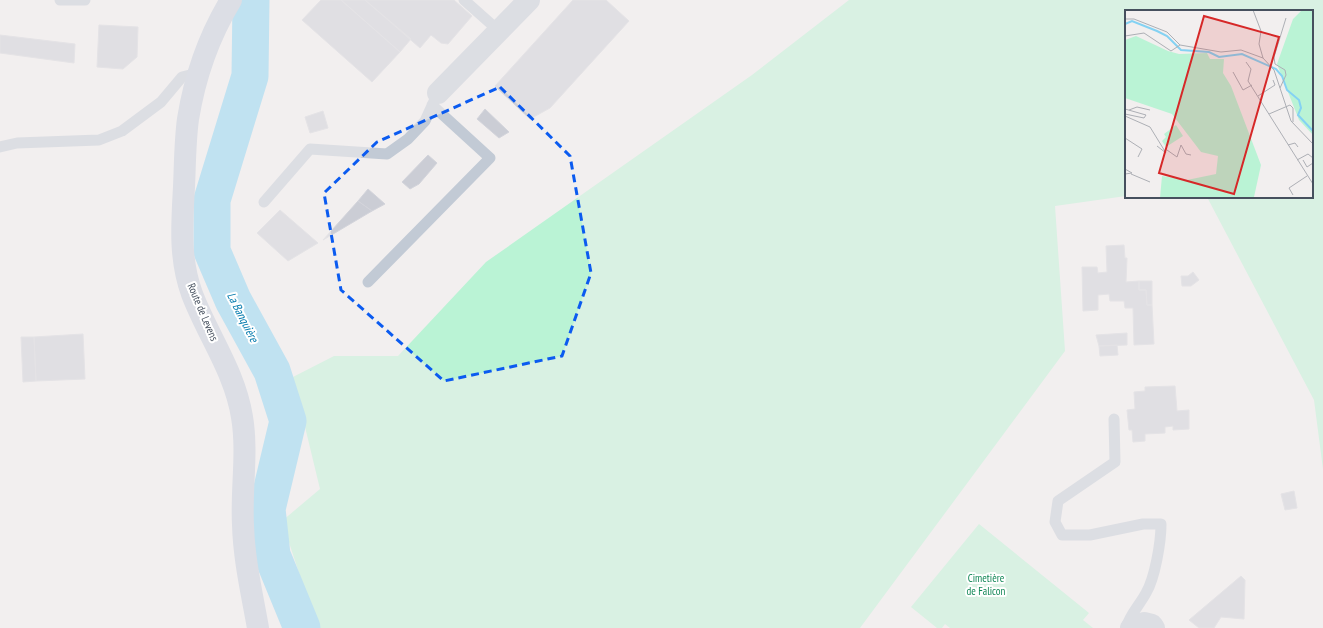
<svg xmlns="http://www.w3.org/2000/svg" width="1323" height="628" font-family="'PT Sans Narrow',sans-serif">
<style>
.green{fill:#baf3d5}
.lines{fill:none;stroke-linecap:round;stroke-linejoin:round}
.river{stroke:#84d2f3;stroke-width:37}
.building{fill:#cbcdd5;stroke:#d3d4db}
.lane{stroke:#c2cad5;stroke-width:11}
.street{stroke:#c2cad5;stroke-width:22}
.secondary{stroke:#c0cad9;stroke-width:22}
.marked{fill:none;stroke:#0b5bf0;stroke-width:3;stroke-dasharray:8 5;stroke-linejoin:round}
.labels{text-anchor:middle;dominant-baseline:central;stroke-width:4;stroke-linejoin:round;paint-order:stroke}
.street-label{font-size:11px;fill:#46505e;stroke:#fff}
.park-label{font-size:11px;fill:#108655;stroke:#fff}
.water-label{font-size:12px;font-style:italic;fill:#027aad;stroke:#fff}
.inset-river{fill:none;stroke:#84d2f3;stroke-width:2}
.inset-road{fill:none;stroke:#adafb5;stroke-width:1}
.view{fill:#d62828;fill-opacity:0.15;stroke:#d62828;stroke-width:2}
.inset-edge{fill:none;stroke:#46505e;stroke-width:2}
</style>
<rect width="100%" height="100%" fill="#f2efef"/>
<!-- green -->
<path class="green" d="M849,0H1323V469L1314,400L1207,197H1312V11H1126V196L1055,206L1065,351L860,628H317L282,521L320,489L293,377L334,356H398L486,262L752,75Z
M979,524L1089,613L1083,620L1093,628H950L945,624L942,628H937L911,607Z"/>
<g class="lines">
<!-- river -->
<path class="river" d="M251,0L250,76L212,200V251L233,300L272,371L288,421L267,509L272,555L302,628"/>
</g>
<!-- building -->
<path class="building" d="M321,0H341L400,52L372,82L302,20Z
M341,0H365L411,39L400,52Z
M365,0H454L472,16L448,44L441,43L431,35L420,48Z
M573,0H606L629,21L550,108L530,119L495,86Z
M99,25L138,27L137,57L123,69L97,67Z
M0,35L75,44L74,63L0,53Z
M485,109L509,132L499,138L477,119Z
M323,111L328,128L310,133L305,117Z
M428,155L437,163L419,184L410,189L402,182Z
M368,189L385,204L372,211L358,201Z
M358,201L372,211L323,240Z
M280,210L318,243L288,261L257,233Z
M1124,245L1125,258H1127L1126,282L1139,281V290H1146L1147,305H1152L1154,344L1134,345L1133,308H1125L1124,301H1110L1109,294L1098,295V310L1083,311L1082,267H1097L1098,273L1107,272L1106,246Z
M1193,272L1199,280L1191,286H1182L1181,276H1188Z
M1139,281H1152V305H1147L1146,290H1139Z
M1127,333V345L1099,346L1096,335Z
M83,334L85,379L36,381L34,337Z
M21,337H34L36,381L23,382Z
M1117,345L1118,355L1100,356L1099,346Z
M1175,386L1177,411L1189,410V429L1173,430V426L1165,427V433L1145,434V441L1133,442L1132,430H1129L1127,410L1135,409L1134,392L1145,391V387Z
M1294,491L1297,508L1285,510L1281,494Z
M1241,576L1245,580L1244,619L1221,617L1214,628H1199L1189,620Z"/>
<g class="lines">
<!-- lane -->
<path class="lane" d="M60,0H85
M464,0L499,31
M0,147L17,143L99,140L122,131L161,102L182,77L198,73
M264,202L310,149L387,154L408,139L425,121L435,99
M368,282L490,158L432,105
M1114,419L1115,462L1058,501L1055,522L1062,535H1090L1143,524H1161C1161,542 1155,578 1146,593C1139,606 1130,614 1126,628"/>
<!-- street -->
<path class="street" d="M438,93L529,0
M1131,628L1144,623L1152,625L1154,628"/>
<!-- secondary -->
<path class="secondary" d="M231,0C209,36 195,76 188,119C185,141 185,165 184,187C182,224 179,258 192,294C208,336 235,372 242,417C248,453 241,489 243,525C244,560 252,594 258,628"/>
</g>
<!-- marked area -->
<path d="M0 0H1323V628H0ZM500,87L570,156L591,273L562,356L444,381L341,290L324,193L377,142Z" fill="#f2efef" fill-opacity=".55" fill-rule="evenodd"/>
<path class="marked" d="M500,87L570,156L591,273L562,356L444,381L341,290L324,193L377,142Z"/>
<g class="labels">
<!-- street labels -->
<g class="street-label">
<text transform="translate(203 312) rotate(67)">Route de Levens</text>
</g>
<!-- park labels -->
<g class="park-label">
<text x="986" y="578">Cimetière<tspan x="986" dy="13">de Falicon</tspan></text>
</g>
<!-- water labels -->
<g class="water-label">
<text transform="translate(243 317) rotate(63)">La Banquière</text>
</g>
</g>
<!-- overview -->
<g transform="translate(1125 10)">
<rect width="188" height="188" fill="#f2efef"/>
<path d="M177,0H188V125L174,110L152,54L168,9ZM11,26L43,41L54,44L82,43L85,49H99L98,63L106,76L136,155L129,187L149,188H35L37,166L62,170L91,164L93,146L76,142L47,104L0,88V30ZM51,115L58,126L41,137L37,131L41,127L39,124Z" fill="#baf3d5"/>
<path class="inset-river" d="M0,14L7,11L32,21L42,26L56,40L84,42L94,47L117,44L151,59L157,66L162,80L174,90L176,98L173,105L188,121"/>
<path class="inset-road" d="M128,0L136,21L134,34L138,48M0,9H9L42,22L55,35L96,42L116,40L138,48L149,60L166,111L188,134M0,26L19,23L46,41L55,35M121,52L126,59L123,71L188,174M108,62L118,80L127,75M155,78L161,65L160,60L150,54L149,47L161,8M133,86L150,75L148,70M0,99L21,105L19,108L0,104M4,100L12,97L25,100M144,104L165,95L168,98V112M0,106L25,117L41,143L32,136M0,128L17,139L13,147M163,135L170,133L173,137M42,140L52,147L56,135L61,144L66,145M172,150L183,144L188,148M178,150L182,157L188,153M0,159L7,163L0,164M6,164L25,172M168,185L164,178L182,166"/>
<path class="view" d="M79,6L154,27L109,184L34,163Z"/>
<rect width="188" height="188" class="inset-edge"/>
</g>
</svg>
